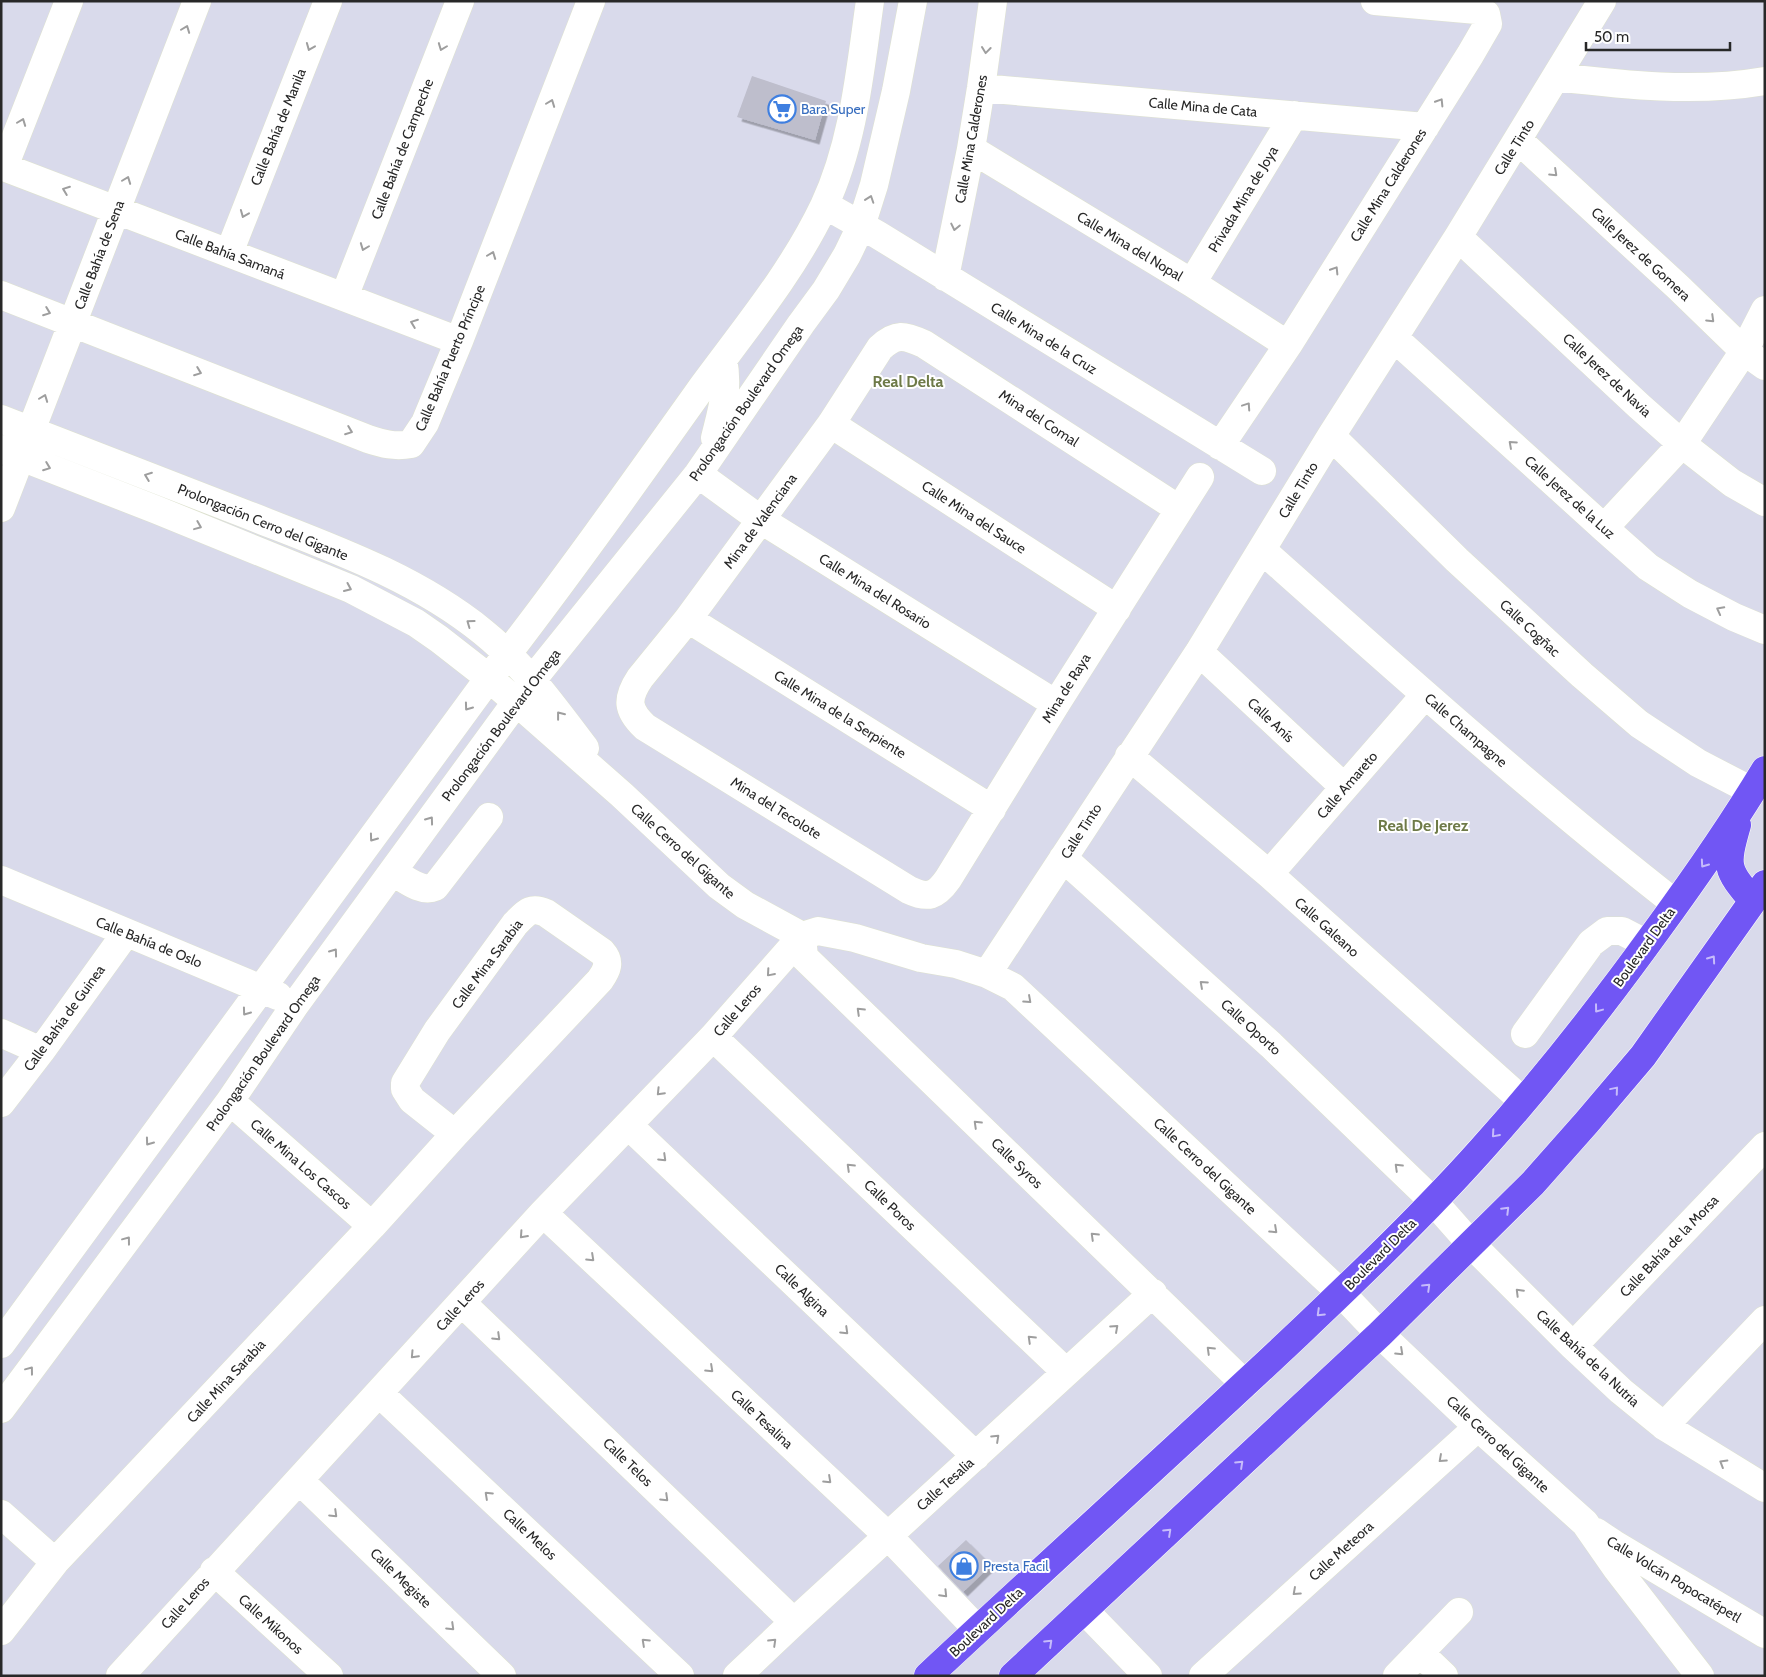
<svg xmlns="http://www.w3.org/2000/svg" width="1766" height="1677" font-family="Cabin,sans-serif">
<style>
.building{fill:#bebecc;filter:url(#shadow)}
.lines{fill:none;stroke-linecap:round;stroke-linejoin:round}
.minor-casing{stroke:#dee2cf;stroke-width:29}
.major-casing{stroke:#fff;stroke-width:29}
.minor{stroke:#fff;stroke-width:28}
.major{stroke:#7156f4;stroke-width:28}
.oneway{stroke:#9e9e9e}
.oneway2{stroke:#c6bbfb}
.labels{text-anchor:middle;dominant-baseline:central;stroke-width:4;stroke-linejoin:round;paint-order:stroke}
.street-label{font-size:14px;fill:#282828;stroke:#fff}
.shop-label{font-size:14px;fill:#366cbe;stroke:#fff;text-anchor:start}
.quarter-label{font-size:16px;font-weight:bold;fill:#6e7a48;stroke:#fff}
</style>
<defs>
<filter id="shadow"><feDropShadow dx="4.5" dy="4.5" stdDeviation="0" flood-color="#0004"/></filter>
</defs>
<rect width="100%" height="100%" fill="#d9daeb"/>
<!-- building -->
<path class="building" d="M752,76L826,101L815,140L737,117Z
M966,1540L991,1565L963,1592L938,1566Z"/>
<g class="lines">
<!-- minor casing -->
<g class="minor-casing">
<path id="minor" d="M1556,77C1625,85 1696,93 1765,81
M981,88L1425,127
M1518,140L1678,287L1744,351L1765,366
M971,149L1192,283L1288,345
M1,166L459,341
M4,167L69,1
M825,205L878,235L1262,471
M1458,237L1639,406L1682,444L1732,483L1765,502
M229,253L328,1
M945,277L971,149L981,88L993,1
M1192,283L1294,115
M1,295L368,439C383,444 395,447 411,444L425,423L459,341L591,1
M344,297L460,1
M1394,338L1604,528L1648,567L1690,594L1734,617L1765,630
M1,419C83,451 165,483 248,515C329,547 414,576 483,632C525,666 553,706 585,748
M831,424L1117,609
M1331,436L1457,560L1582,675L1639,724L1698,763L1752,791
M715,438C722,409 729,390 723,359
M1220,446L1288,345L1470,55L1488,24L1486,14L1477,10L1375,1
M1,449L157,510L351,589L416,623L439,639L489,678L622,795L719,886L745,905L802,936L818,931L855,938L921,958L956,964L987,974L1013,987L1341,1293L1380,1334L1478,1427L1585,1523L1617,1569L1700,1676
M698,474L761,520L1056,704
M1,508L197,1
M1179,509L924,344C904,335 896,333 880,348L831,424L688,619L640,678C626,699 627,710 645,727L909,890C928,899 936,896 948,879L1056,704L1200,477
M1604,528L1682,444L1744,351L1765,310
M1262,550C1398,671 1533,792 1676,904
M688,619L992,809
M1199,652L1344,787
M1129,756L1269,874L1523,1101
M1063,858L1271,1045L1433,1201L1471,1244L1573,1346L1621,1391L1664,1426L1765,1488
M393,872C405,879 421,893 435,887L489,817
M1269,874L1425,695
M1,880L278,996
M802,936L804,957L1245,1384
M987,974L1199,652L1331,436L1458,237L1602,1
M1,1033L41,1051
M1525,1034L1591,943L1607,931H1622L1647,944
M713,1037L1066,1372
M230,1101L372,1226
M1,1103L41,1051L126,933
M628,1125L976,1456
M543,1213L888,1536L977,1629
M462,1303L794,1622
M1,1344L489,678C562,584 631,487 700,390C744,330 792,273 824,206C854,142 860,70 870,1
M1573,1346L1765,1146
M379,1393L680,1676
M1,1409L230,1101L295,1005L533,679L698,474L801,324L826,290L847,255L861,226L874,185L896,91L913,1
M1664,1426L1765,1320
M299,1480L502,1676
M1,1514L55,1562
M1596,1532L1614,1544L1765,1634
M214,1571L329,1676
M1084,1610L1148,1676
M1,1631L55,1562L372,1226L455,1134L600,980C607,970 611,962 602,952L546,913C530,906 526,913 515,924L437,1031L405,1083V1089L412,1100L455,1134
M1420,1653L1444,1676
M120,1676L543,1213L713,1037L802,936
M737,1676L794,1622L1153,1293
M1203,1676L1478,1427
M1397,1676L1459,1612"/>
</g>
<!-- major casing -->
<g class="major-casing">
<path id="major" d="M1737,825C1725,867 1726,869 1753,901
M928,1676C1051,1561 1176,1449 1298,1334C1361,1274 1424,1214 1482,1149C1545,1079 1602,1006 1657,930C1695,878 1732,825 1765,770
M1013,1676L1380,1334L1533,1183L1587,1122L1643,1056L1765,884"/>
</g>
<!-- minor -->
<use href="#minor" class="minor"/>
<!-- major -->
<use href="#major" class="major"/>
</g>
<!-- one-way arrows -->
<defs><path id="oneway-chevron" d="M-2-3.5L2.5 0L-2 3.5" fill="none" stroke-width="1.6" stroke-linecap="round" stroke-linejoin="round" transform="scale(1.25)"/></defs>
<g class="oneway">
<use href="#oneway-chevron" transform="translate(186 29) rotate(-69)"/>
<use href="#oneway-chevron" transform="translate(310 47) rotate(112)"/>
<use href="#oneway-chevron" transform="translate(442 47) rotate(111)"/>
<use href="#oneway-chevron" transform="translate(986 50) rotate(97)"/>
<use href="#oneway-chevron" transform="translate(1440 102) rotate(-58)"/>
<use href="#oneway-chevron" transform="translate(551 103) rotate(-69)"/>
<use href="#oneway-chevron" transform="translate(22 122) rotate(-69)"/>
<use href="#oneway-chevron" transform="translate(1554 173) rotate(43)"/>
<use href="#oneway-chevron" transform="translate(127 180) rotate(-69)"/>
<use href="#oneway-chevron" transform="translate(66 190) rotate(-159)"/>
<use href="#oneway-chevron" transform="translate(870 199) rotate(-71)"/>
<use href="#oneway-chevron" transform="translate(244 214) rotate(112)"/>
<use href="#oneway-chevron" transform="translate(955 227) rotate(102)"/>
<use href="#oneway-chevron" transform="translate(364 247) rotate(111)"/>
<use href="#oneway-chevron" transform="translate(492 255) rotate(-69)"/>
<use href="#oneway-chevron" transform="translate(1335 270) rotate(-58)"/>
<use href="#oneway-chevron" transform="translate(47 312) rotate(21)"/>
<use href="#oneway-chevron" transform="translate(1711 319) rotate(44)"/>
<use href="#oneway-chevron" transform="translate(414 323) rotate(-159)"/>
<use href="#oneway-chevron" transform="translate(198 372) rotate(21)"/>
<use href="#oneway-chevron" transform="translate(44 398) rotate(-69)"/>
<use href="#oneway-chevron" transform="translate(1247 406) rotate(-56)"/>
<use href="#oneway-chevron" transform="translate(349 431) rotate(21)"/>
<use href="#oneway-chevron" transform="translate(1512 444) rotate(-138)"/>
<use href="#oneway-chevron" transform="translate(47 467) rotate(21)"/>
<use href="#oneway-chevron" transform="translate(148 476) rotate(-159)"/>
<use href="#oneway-chevron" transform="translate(198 526) rotate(22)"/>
<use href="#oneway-chevron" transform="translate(348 588) rotate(24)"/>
<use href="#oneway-chevron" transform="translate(1720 610) rotate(-152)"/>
<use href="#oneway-chevron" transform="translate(470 623) rotate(-144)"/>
<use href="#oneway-chevron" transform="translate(468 707) rotate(126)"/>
<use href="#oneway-chevron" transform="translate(560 715) rotate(-128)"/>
<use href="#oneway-chevron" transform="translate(430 820) rotate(-54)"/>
<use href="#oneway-chevron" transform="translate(373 838) rotate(126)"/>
<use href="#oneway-chevron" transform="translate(334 952) rotate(-54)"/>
<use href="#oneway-chevron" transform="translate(770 973) rotate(131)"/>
<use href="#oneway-chevron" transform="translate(1203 984) rotate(-138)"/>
<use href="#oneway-chevron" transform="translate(1028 1000) rotate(42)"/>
<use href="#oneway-chevron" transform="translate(860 1011) rotate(-136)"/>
<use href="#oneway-chevron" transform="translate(246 1012) rotate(126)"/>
<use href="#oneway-chevron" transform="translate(660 1092) rotate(134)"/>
<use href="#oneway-chevron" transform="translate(977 1124) rotate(-136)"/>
<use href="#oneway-chevron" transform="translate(149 1142) rotate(126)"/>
<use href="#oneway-chevron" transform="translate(663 1158) rotate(44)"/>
<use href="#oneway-chevron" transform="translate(850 1167) rotate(-136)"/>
<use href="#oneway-chevron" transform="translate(1398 1167) rotate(-136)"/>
<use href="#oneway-chevron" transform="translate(1274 1230) rotate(43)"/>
<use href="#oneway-chevron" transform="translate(523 1235) rotate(132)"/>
<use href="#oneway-chevron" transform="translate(1094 1236) rotate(-136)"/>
<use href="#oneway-chevron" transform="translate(127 1240) rotate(-53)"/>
<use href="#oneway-chevron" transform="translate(591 1258) rotate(43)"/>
<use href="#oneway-chevron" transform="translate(1519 1292) rotate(-135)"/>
<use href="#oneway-chevron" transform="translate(1115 1328) rotate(-42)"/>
<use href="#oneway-chevron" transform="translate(845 1331) rotate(44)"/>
<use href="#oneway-chevron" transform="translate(497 1337) rotate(44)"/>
<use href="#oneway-chevron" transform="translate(1031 1339) rotate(-136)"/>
<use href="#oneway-chevron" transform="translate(1210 1350) rotate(-136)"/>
<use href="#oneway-chevron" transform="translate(1400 1352) rotate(43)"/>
<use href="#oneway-chevron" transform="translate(414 1355) rotate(133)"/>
<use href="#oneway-chevron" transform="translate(710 1369) rotate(43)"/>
<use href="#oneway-chevron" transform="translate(30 1370) rotate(-53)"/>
<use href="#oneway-chevron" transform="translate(996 1438) rotate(-43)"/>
<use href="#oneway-chevron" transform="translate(1442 1459) rotate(138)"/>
<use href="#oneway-chevron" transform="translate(1723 1463) rotate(-149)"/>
<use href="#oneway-chevron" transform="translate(828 1480) rotate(43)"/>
<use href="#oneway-chevron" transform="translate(488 1495) rotate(-137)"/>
<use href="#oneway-chevron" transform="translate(665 1498) rotate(44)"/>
<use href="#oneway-chevron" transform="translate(334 1514) rotate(44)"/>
<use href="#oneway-chevron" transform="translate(1296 1592) rotate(138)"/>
<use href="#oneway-chevron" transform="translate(944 1594) rotate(46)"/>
<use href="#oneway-chevron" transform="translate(451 1627) rotate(44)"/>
<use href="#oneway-chevron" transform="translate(645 1642) rotate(-137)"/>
<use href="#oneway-chevron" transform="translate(773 1642) rotate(-44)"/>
</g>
<g class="oneway2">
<use href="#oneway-chevron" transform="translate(1704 864) rotate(125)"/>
<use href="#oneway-chevron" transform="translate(1712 959) rotate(-55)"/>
<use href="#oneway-chevron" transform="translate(1598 1009) rotate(127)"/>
<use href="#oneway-chevron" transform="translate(1615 1090) rotate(-50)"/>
<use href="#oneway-chevron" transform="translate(1495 1134) rotate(131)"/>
<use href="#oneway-chevron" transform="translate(1506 1210) rotate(-45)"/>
<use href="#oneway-chevron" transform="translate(1427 1287) rotate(-44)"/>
<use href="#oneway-chevron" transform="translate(1320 1313) rotate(136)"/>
<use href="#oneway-chevron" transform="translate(1240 1464) rotate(-43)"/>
<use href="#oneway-chevron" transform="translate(1168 1532) rotate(-43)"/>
<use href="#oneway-chevron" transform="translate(1049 1643) rotate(-43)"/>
</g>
<!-- icons -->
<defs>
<g id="supermarket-ring" transform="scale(1.4375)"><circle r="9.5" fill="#fff" stroke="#3f7fe0" stroke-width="1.5"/><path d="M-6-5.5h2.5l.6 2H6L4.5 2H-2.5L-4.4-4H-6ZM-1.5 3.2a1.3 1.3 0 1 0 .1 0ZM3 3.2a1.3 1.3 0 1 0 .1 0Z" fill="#3f7fe0"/></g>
<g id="shop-ring" transform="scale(1.4375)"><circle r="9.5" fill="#fff" stroke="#3f7fe0" stroke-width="1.5"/><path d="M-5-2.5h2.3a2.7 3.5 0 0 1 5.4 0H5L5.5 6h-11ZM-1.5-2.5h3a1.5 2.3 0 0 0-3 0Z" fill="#3f7fe0"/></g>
</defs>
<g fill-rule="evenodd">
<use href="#supermarket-ring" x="782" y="109"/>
<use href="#shop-ring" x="964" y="1566"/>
</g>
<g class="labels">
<!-- street labels -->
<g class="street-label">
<text transform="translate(1203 107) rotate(5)">Calle Mina de Cata</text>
<text transform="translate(278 127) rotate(-68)">Calle Bahía de Manila</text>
<text transform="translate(971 139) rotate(-80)">Calle Mina Calderones</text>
<text transform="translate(1514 147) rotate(-58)">Calle Tinto</text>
<text transform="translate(402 149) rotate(-69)">Calle Bahía de Campeche</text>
<text transform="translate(1388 185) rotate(-58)">Calle Mina Calderones</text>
<text transform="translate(1243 199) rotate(-59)">Privada Mina de Joya</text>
<text transform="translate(1130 246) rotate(31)">Calle Mina del Nopal</text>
<text transform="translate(230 254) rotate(21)">Calle Bahía Samaná</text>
<text transform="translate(1641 254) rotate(43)">Calle Jerez de Gomera</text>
<text transform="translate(99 255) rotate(-69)">Calle Bahía de Sena</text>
<text transform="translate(1044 338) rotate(32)">Calle Mina de la Cruz</text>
<text transform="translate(450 358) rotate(-67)">Calle Bahía Puerto Príncipe</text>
<text transform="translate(1607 375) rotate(43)">Calle Jerez de Navia</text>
<text transform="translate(746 403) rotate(-55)">Prolongación Boulevard Omega</text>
<text transform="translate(1039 418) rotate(33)">Mina del Comal</text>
<text transform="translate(1298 490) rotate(-59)">Calle Tinto</text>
<text transform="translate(1570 497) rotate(42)">Calle Jerez de la Luz</text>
<text transform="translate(974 517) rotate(33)">Calle Mina del Sauce</text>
<text transform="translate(760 521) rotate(-54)">Mina de Valenciana</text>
<text transform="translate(263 522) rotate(22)">Prolongación Cerro del Gigante</text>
<text transform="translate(875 591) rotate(32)">Calle Mina del Rosario</text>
<text transform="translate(1530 628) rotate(43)">Calle Cogñac</text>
<text transform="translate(1066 688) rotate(-58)">Mina de Raya</text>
<text transform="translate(840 714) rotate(32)">Calle Mina de la Serpiente</text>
<text transform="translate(1271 720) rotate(43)">Calle Anís</text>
<text transform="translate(501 725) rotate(-53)">Prolongación Boulevard Omega</text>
<text transform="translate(1466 730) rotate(41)">Calle Champagne</text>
<text transform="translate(1347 785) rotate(-49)">Calle Amareto</text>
<text transform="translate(776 808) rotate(32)">Mina del Tecolote</text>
<text transform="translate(1081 831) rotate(-57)">Calle Tinto</text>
<text transform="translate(683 851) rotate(42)">Calle Cerro del Gigante</text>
<text transform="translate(1327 927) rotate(42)">Calle Galeano</text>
<text transform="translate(149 942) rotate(22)">Calle Bahía de Oslo</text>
<text transform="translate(1644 947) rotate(-54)">Boulevard Delta</text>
<text transform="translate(487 964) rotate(-53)">Calle Mina Sarabia</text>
<text transform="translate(737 1010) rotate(-49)">Calle Leros</text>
<text transform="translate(64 1018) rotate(-54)">Calle Bahía de Guinea</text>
<text transform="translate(1251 1027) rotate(42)">Calle Oporto</text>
<text transform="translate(263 1053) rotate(-55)">Prolongación Boulevard Omega</text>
<text transform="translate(1017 1163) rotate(44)">Calle Syros</text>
<text transform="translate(301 1164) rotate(41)">Calle Mina Los Cascos</text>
<text transform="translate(1205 1166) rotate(43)">Calle Cerro del Gigante</text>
<text transform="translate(890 1205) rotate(44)">Calle Poros</text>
<text transform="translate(1669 1246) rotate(-46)">Calle Bahía de la Morsa</text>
<text transform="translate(1380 1254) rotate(-45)">Boulevard Delta</text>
<text transform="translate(802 1290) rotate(44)">Calle Algina</text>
<text transform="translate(460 1305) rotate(-48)">Calle Leros</text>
<text transform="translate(1588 1358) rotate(43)">Calle Bahía de la Nutria</text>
<text transform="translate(226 1381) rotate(-47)">Calle Mina Sarabia</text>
<text transform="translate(762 1419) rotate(43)">Calle Tesalina</text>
<text transform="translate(1498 1444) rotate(43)">Calle Cerro del Gigante</text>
<text transform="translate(628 1462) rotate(44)">Calle Telos</text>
<text transform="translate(945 1484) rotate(-42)">Calle Tesalia</text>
<text transform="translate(530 1534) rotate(43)">Calle Melos</text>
<text transform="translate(1341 1551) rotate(-42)">Calle Meteora</text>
<text transform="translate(401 1578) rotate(44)">Calle Megiste</text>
<text transform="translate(1674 1579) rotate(31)">Calle Volcán Popocatépetl</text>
<text transform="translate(185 1603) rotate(-48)">Calle Leros</text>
<text transform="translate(986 1622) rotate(-43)">Boulevard Delta</text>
<text transform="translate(271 1624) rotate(42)">Calle Mikonos</text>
</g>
<!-- shop labels -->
<g class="shop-label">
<text x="801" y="109">Bara Super</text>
<text x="983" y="1566">Presta Facil</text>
</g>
<!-- quarter labels -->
<g class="quarter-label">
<text x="908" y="381">Real Delta</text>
<text x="1423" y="825">Real De Jerez</text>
</g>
</g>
<!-- border -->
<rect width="1766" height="1677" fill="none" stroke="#282828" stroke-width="5"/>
<!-- scale -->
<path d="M1586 42v8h144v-8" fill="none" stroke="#282828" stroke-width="2.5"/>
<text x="1594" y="42" font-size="15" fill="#282828" stroke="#ffffff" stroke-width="4" paint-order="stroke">50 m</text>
</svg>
